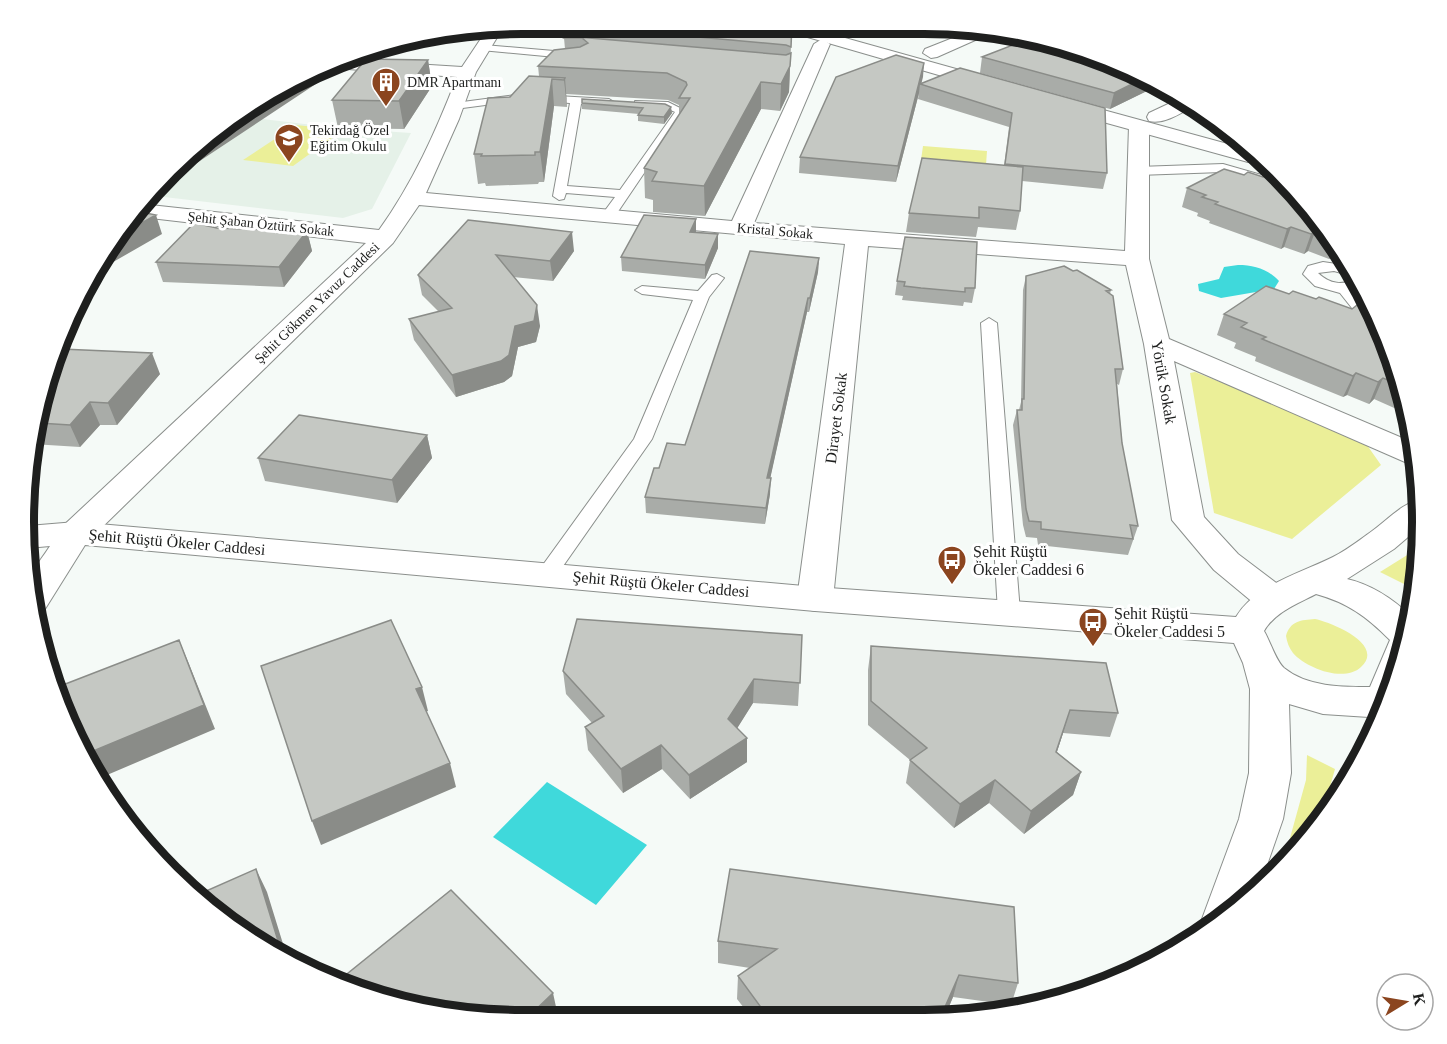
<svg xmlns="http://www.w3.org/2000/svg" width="1447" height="1044" font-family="Georgia,serif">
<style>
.built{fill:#e5f1e8}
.green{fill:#ebef98}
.water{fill:#3fd9db}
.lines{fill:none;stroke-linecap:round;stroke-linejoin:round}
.lane-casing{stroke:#8b8f8c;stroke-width:2}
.street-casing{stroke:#8b8f8c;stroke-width:2}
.secondary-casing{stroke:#8b8f8c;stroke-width:2}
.lane{fill:#fff;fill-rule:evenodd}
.street{fill:#fff;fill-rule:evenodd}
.secondary{fill:#fff;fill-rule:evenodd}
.wall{fill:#a9aca8}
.shaded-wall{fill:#8a8c88}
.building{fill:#c5c8c3;stroke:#8a8c88;stroke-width:1.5}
.labels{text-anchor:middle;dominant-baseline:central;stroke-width:6;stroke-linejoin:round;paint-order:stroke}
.far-poi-label{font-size:14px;fill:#1e1f1e;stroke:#fff;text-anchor:start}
.far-street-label{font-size:14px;fill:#1e1f1e;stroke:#fff}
.street-label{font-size:16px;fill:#1e1f1e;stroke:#fff}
.poi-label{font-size:16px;fill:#1e1f1e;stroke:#fff;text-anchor:start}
.rim{fill:none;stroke:#1e1f1e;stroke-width:8}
</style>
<rect width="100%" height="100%" fill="#f5faf7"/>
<!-- built -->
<path class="built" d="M236,116L338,128L411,133L372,209L343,218L147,195Z"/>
<!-- green -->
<path class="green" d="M296,125L343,130L293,166L243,160Z
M923,146L987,151L986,165L921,160Z
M1195,372L1362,438L1381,465L1292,539L1214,513L1190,373Z
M1412,552L1420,555V561L1404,584L1380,572Z
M1315,619C1330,622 1386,644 1361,667C1344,683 1306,668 1293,653C1289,648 1287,642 1286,636C1290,621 1301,620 1315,619Z
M1307,755L1335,769L1320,822L1300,850L1282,867L1306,780Z"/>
<!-- water -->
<path class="water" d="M1238,265C1254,265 1268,269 1279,281L1274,289L1221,298L1199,291L1198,284L1219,279L1224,267Z
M547,782L647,845L596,905L493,837Z"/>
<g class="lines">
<!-- lane casing -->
<g class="lane-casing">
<path id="lane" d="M484,45L577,53L582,56L577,59L481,50L479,48Z
M523,94L609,99L614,102L609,105L581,104L567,186L620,190L675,112L666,108L635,105V101L668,102L686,111L613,219L608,220L601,216L615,197L566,193L564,199L559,200L553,196L570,103L523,100L455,109L450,106L455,103Z
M1223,164L1279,180L1288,189L1222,172L1138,175L1132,171L1138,167Z
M1323,262L1350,266L1356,277L1334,271L1318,273C1331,285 1342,285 1358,279L1363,288L1354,291L1373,316L1378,317L1382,328L1363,322L1340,293L1315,286L1303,274L1308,266Z
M717,274L724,278L709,297L652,439L554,579L547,581L540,579L537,574L540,569L634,439L693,300L642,294L635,290L642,286L698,291L712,275Z
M989,318L997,323L1020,612L1017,617L1009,620L1001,617L998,612L981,323Z"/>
</g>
<!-- street casing -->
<g class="street-casing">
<path id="street" d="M504,26L476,72L459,119L426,193L732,221L814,44L822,39L830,44L754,223L1125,251L1129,126L1132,122H1146L1149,126V259L1169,339L1414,443L1418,464L1405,462L1174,361L1204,517L1238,554L1287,591L1292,600L1287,609L1274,612L1261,609L1214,570L1172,520L1144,344L1126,265L868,246L833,599L828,608L815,611L802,608L797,599L845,244L419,205L393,243L88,541L76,544L64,541L59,533L64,525L366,243L133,216L141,204L379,230C413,183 436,131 457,77L334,68L350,60L462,67L488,28Z
M973,30L991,33L937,57L931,58L923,53L925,49Z
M1181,98L1195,105C1183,112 1164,125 1149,121L1147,117L1149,113Z"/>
</g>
<!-- secondary casing -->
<g class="secondary-casing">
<path id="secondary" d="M770,24H795L999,81L1002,85L999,89H987L773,27Z
M1063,99L1246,149L1260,163L1248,162L1056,109L1054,105L1056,101Z
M1422,499L1421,526L1394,549L1347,579C1373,585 1393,599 1412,617L1397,682L1378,722L1369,717L1323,714L1289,704L1291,773L1283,819L1259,888L1228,917L1206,930L1202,919L1239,819L1249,773L1250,689L1243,663L1234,643L815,611L85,545L45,609L35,612C25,573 29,578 50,546L28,548V526L76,522L815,587L1236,617C1255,585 1301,573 1333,557C1345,551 1357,542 1368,534C1386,522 1401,503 1422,499ZM1316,594C1348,603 1366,616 1390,640L1370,687C1342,687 1307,687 1284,668C1276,661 1270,641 1264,631C1275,612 1297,604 1316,594Z"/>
</g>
<!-- lane -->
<use href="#lane" class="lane"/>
<!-- street -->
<use href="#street" class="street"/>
<!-- secondary -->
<use href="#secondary" class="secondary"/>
</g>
<!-- wall -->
<path class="wall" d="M557,24H792L789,92L780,111L761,109L705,216L653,212V200L645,198L644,168L679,115V105L668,100L566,94L567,107L554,106L544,182H539L538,184L486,186L485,183L478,184L474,154L510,97L539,76L538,66L565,49L564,38L575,36V31L557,27Z
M876,24H925L937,26L914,34Z
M1017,36L1054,41L1167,92L1159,90L1156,92L1149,90L1110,109L980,73L982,57L1028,39Z
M428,60L432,86L404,129L338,128L332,100Z
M924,63L921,84L960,68L1107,173L1103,189L1022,181L1020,211L1016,230L978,227L976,237L906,232L909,213L1004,166L1009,127L918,99L919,93L896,182L799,173L800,157Z
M582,99L672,113L664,124L638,121V115L639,114L582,109Z
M1244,175L1263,177L1320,219L1340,251L1329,259L1308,251L1304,254L1284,247L1281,249L1209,223L1210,221L1197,216L1198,213L1182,207L1187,188Z
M696,219V232L718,248L705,279L622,271L621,257Z
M468,220L574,251L553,281L513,277L540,326L536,342L518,347L512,376L504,382L456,397L414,340L409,319L439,312L422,295L418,275Z
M217,228L307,231L312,251L284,287L163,282L156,262Z
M819,258L818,272L809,312H807L770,478V494L765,524L646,513L645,497L659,468L685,445Z
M1073,271L1111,290L1110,294L1123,369L1119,385L1117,384L1122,443L1138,526L1128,555L1038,545L1037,538L1026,537L1023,525L1013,425L1017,410H1019L1021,402L1023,290L1026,276Z
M897,281L975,288L972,303L964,302L963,306L902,300L903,296L895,295Z
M1289,294L1316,299L1352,309L1371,303L1372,304L1406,393L1408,405L1401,411L1374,399L1369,404L1347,395L1343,397L1255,361L1256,357L1234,348L1236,343L1217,335L1224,314Z
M61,349L160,374L117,425H100L80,447L32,444Z
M427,435L432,458L397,503L265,481L258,458Z
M802,635L798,706L753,703L737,728L747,738V762L690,799L662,769L623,793L588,750L585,727L592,723L566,694L563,671Z
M871,646L1118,713L1110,737L1063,733L1057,752L1081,772L1073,795L1024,834L989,803L954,828L906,783L910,760L868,725V670Z
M718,941L1018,983L1011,1005L953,997L945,1016L751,1017L737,999L738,976L750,968L718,963Z"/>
<!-- shaded-wall -->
<path class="shaded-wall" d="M915,24H925L937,26L914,34Z
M428,60L432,86L404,129L399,101Z
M924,63L923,77L921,85L920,84L919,93L896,182L898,166Z
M790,66L789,92L780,111L781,84Z
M336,67L337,70L150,194V192L224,127L273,95Z
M565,78L567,105V107L564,80Z
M552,79L554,106L544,182L540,152Z
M1140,80L1150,85L1149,90L1110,109L1114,93Z
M761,82V109L705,216L704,186Z
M671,107L672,113L664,124V117Z
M156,215L162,234L94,273L120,235Z
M696,219V233L690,232Z
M1291,227L1284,247L1281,249L1287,229Z
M307,231L312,251L284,287L279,267Z
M572,232L574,251L553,281L550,261Z
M1315,232L1308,251L1304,254L1311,234Z
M718,234V248L705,279V265Z
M1335,243L1340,251L1329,259Z
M819,258L818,272L809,312L810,298Z
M808,298L807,312L767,493V478Z
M537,305L540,326L536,342L518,347L512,376L504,382L456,397L452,375L515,326Z
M152,353L160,374L117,425L108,403Z
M1356,373L1347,395L1343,397L1353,376Z
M1383,378L1374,399L1369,404L1378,382Z
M1407,399L1408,405L1401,411Z
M90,402L100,425L80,447L70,425Z
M427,435L432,458L397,503L392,480Z
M771,478L770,494L765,524L766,508Z
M179,640L189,664L215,729L100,778L86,754Z
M754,679L753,703L728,743V719Z
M422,687L428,711L422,713L416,689Z
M1070,710L1063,733L1049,775L1056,752Z
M747,738V762L690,799L689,775Z
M661,745L662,769L623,793L621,769Z
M450,763L456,787L321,845L312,821Z
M1081,772L1073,795L1024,834L1031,811Z
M995,780L989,803L954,828L960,804Z
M256,869L267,892L288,960L283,957Z
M959,975L953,997L945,1016H941Z
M553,993L558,1016L555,1018L526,1019Z"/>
<!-- building -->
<path class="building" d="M577,24H792L791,47L786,45L575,26Z
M566,36L786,55L791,53L790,66L781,84L761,82L704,186L652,181L657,172L644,168L690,98H679L687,85L686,82L667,73L538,66L554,50L580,47L588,43L582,38H564Z
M1031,38L1054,41L1140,80L1114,93L982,57Z
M896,55L924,63L898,166L800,157L836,77Z
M366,59L428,60L399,101L332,100Z
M960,68L1105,108L1107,173L1005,164L1012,113L920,84Z
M529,76L565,78L564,80L552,79L540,152H535V155L481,156L482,154H474L488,98L510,97Z
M273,95L224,127L246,108Z
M582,99L665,104L671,107L664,117L638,115L643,108L582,103Z
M922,158L1023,167L1020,211L979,207V218L909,213Z
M1224,169L1244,175L1248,172L1263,177L1266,176L1278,180L1320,219L1332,237L1315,232L1311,234L1291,227L1287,229L1215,204L1218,202L1202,197L1206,195L1187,188Z
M136,211L156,215L120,235Z
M644,215L696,219L690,232L718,234L705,265L621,257Z
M468,220L572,232L550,261L496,255L537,305L534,321L515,326L509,355L501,361L452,375L409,319L452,308L418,275Z
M194,223L217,228L307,231L279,267L156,262Z
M905,237L977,242L975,288H965V292L921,288L904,286L905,282L897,281Z
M750,251L819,258L810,298H808L767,478H771L766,508L645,497L654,468H659L667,443L685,445Z
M1064,266L1073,271L1077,270L1111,290L1106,291L1113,296L1123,369H1115L1122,443L1138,526L1130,525L1133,539L1041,529V522L1029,521L1026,509L1017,410H1022V399H1024L1026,276Z
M1266,286L1289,294L1293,291L1316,299L1319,297L1352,309L1366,298L1372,304L1403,386L1383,378L1378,382L1356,373L1353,376L1262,339L1266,337L1241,327L1247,323L1224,314Z
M61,349L152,353L108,403L90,402L70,425L39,423Z
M299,415L427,435L392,480L258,458Z
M577,619L802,635L800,683L754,679L728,719L747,738L689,775L661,745L621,769L585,727L604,716L563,671Z
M391,620L422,687L416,689L450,763L312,821L261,666Z
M179,640L204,705L86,754L62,713L55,688Z
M871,646L1106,663L1118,713L1070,710L1056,752L1081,772L1031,811L995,780L960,804L910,760L927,748L871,701Z
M256,869L283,957L219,917L197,895Z
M730,869L1014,907L1018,983L959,975L941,1016L768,1017L738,976L777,949L718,941Z
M451,890L553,993L526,1019H489L393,1003L337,982Z"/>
<!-- icons -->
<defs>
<g id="building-pin" transform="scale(1.5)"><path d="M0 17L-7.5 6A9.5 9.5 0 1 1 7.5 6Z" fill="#8b451f" stroke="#fff"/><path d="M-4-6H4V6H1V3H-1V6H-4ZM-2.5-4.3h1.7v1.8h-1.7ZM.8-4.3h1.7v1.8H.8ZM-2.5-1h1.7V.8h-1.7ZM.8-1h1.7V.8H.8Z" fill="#fff"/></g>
<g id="school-pin" transform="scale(1.5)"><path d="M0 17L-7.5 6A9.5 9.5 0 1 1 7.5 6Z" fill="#8b451f" stroke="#fff"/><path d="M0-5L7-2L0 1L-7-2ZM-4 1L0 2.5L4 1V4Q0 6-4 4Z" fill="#fff"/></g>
<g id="bus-pin" transform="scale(1.5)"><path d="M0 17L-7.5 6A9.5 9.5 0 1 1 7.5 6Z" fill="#8b451f" stroke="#fff"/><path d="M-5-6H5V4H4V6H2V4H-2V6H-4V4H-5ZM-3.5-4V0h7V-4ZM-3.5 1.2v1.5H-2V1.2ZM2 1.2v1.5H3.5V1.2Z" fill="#fff"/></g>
</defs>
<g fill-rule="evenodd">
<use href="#building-pin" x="386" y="82"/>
<use href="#school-pin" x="289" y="138"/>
<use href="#bus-pin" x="952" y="560"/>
<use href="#bus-pin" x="1093" y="622"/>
</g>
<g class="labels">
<!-- far-poi labels -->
<g class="far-poi-label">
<text x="407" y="82">DMR Apartmanı</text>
<text x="310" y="130">Tekirdağ Özel<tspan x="310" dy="16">Eğitim Okulu</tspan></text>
</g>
<!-- far-street labels -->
<g class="far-street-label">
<text transform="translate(261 224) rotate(6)">Şehit Şaban Öztürk Sokak</text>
<text transform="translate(775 231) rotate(5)">Kristal Sokak</text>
<text transform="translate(317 303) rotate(-44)">Şehit Gökmen Yavuz Caddesi</text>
</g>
<!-- street labels -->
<g class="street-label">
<text transform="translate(1164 382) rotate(80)">Yörük Sokak</text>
<text transform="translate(836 418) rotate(-83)">Dirayet Sokak</text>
<text transform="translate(177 542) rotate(5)">Şehit Rüştü Ökeler Caddesi</text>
<text transform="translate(661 584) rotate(5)">Şehit Rüştü Ökeler Caddesi</text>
</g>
<!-- poi labels -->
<g class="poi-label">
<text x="973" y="551">Şehit Rüştü<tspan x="973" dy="18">Ökeler Caddesi 6</tspan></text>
<text x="1114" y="613">Şehit Rüştü<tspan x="1114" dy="18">Ökeler Caddesi 5</tspan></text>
</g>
</g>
<!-- crop -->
<path d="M0 0H1447V1044H0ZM522 34H924A488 488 0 0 1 1412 522V522A488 488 0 0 1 924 1010H522A488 488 0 0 1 34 522V522A488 488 0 0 1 522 34Z" fill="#fff" fill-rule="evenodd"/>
<path class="rim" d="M522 34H924A488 488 0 0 1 1412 522V522A488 488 0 0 1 924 1010H522A488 488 0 0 1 34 522V522A488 488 0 0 1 522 34Z"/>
<!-- north arrow -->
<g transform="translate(1405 1002) rotate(79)"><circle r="28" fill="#ffffff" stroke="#a5a5a5" stroke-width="1.5"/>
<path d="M0-4.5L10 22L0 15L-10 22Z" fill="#8b451f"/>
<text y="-9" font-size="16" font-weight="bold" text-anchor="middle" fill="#1e1f1e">K</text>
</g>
</svg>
